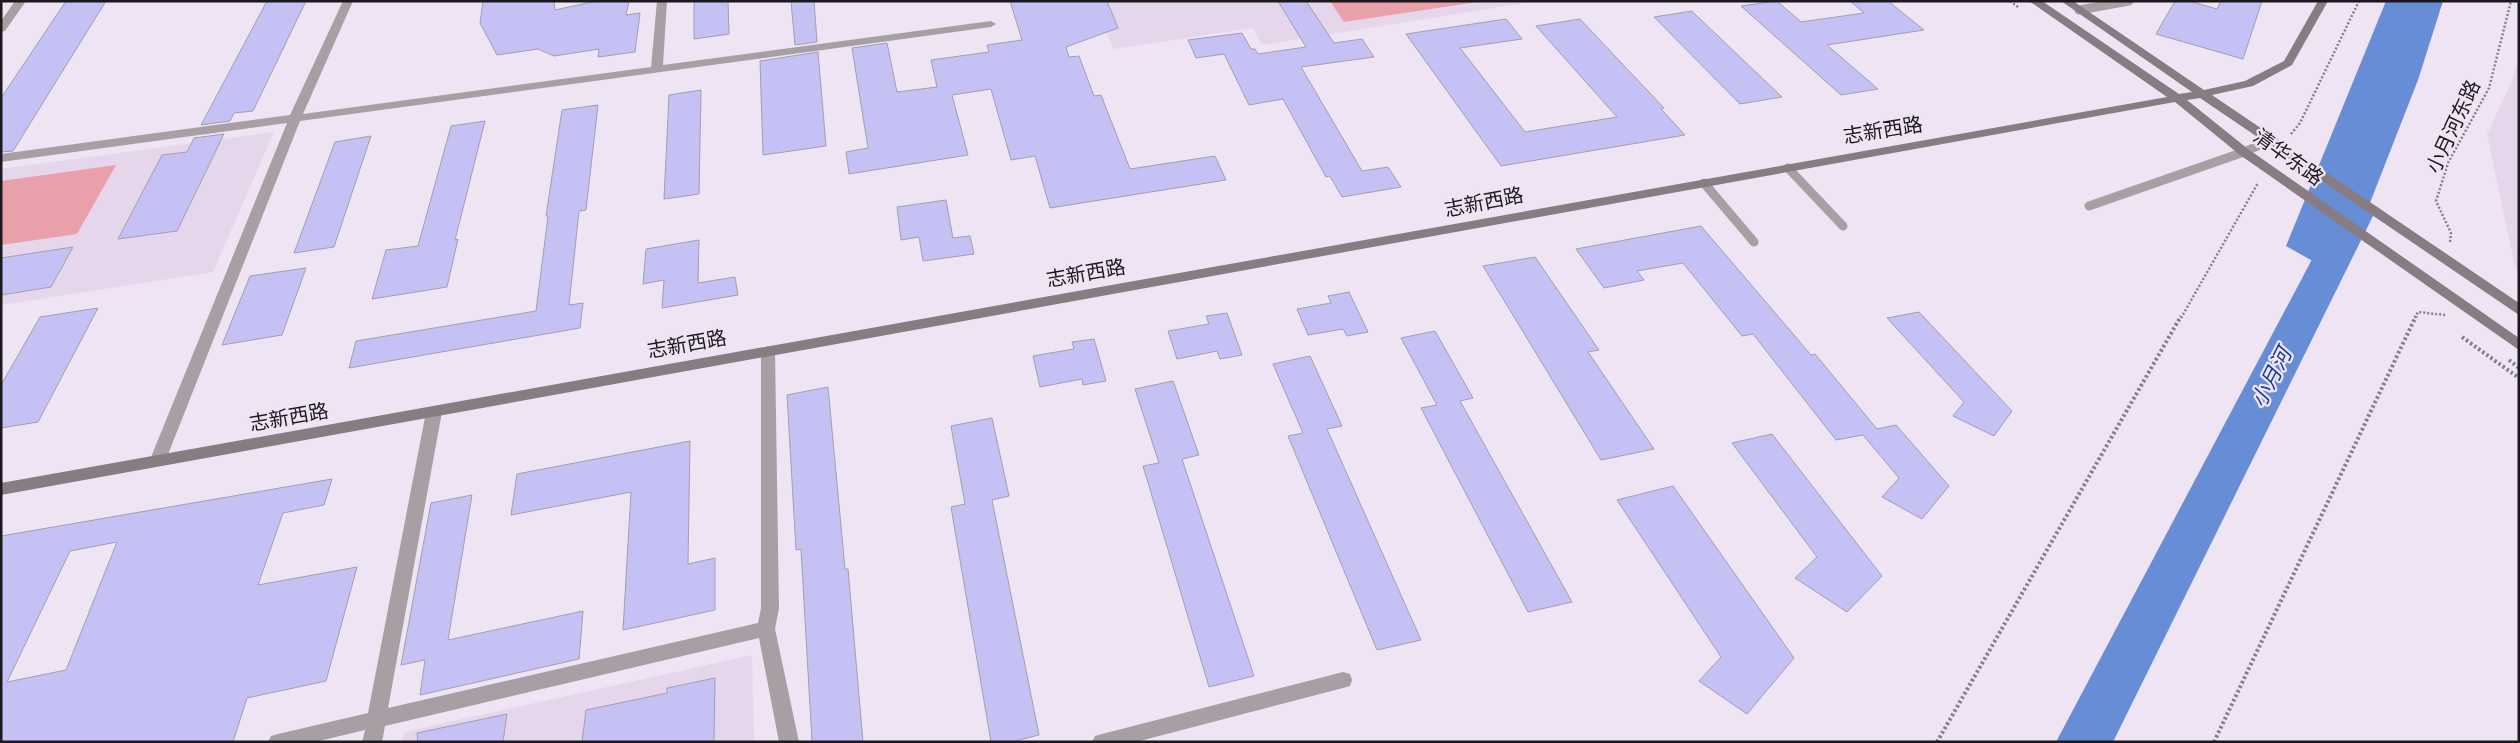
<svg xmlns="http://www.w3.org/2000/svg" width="2520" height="743" font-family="'Alegreya Sans','Noto Sans SC',sans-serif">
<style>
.built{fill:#e5d6eb}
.green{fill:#e9a0ab}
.water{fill:#678dd6}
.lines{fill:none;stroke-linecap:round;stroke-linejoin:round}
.river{fill:#678dd6;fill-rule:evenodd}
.building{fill:#c6c1f4;stroke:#a09fae;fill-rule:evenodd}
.path-far1{stroke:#867f89;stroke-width:2.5;stroke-dasharray:2 2;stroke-linecap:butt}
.path{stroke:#867f89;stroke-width:4;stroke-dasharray:2.5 2.5;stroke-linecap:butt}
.lane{stroke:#a79fa3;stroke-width:9}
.street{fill:#a79fa3;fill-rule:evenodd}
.secondary{fill:#877c82;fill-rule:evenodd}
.labels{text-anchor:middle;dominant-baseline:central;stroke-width:4.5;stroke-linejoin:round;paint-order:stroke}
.street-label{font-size:20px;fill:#1c191e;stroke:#efe4f3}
.water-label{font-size:21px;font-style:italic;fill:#153d92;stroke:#efe4f3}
</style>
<rect width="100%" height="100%" fill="#efe4f3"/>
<!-- built -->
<path class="built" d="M1095,1H1538L1262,45L1253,28L1113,49Z
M2519,57V270L2515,267L2487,134L2511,83Z
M274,132L213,272L1,305V169Z
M752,655L754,742H402L404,732Z"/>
<!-- green -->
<path class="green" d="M1330,1H1484L1344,22Z
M116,165L77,234L1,245V181Z"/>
<!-- water -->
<path class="water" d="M2386,1H2443L2418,80L2341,277L2286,246Z"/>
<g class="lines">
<!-- river -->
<path class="river" d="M2354,204L2368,208L2373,216L2113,742H2056L2335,216L2340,208Z"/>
</g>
<!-- building -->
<path class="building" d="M66,1H106L13,151L1,152V98Z
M267,1H306L253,111L234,113L230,121L201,125Z
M483,1H554L555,10L596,1H629L626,15L640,13L635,52L598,57L599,49L554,56L538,49L497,55L480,23Z
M694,1H728L729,34L694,39Z
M791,1H814L817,42L795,45Z
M1010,1H1107L1118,28L1066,47L1069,57L1079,56L1094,96L1101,95L1130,169L1215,156L1226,180L1050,208L1035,156L1011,160L991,89L952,95L968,155L849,174L846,152L868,148L852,48L887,43L897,92L937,87L931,60L989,52L987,45L1022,40Z
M1278,1H1306L1334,43L1362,39L1374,57L1301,67L1362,171L1388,167L1401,187L1342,197L1330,176L1326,177L1283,99L1249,105L1224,54L1196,58L1188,40L1242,33L1251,49H1255L1258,54L1306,47Z
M1777,1L1801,22L1864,13L1850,1H1888L1924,30L1827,45L1878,89L1841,95L1741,6Z
M2175,1H2189L2217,9L2221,1H2262L2243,59L2156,34Z
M1692,11L1698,17L1782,97L1740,104L1654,17Z
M1506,19L1522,39L1460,48L1525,132L1617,117L1536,26L1580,19L1664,108L1661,109L1685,135L1501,166L1406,34Z
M818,52L826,146L763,155L760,61Z
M701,90L699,194L664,199L669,95Z
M598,105L586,210L579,211L569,305L583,303L580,328L349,368L356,341L536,311L548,216H546L562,110Z
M485,121L455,240L458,239L447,287L372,299L386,250L418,246L451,126Z
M224,134L177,231L118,239L162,155L187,152L194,138Z
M371,136L334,247L294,253L335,142Z
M946,200L953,238L970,236L974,254L923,261L919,237L901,240L897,207Z
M1701,226L1811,355L1815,354L1877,429L1896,425L1949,486L1922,519L1882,497L1899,478L1863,435L1836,440L1753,334L1742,336L1683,263L1637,271L1644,280L1604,288L1576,249Z
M699,240L698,283L735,277L738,295L662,308L664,280L643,284L646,249Z
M73,247L51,287L1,295V258Z
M1535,257L1599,350L1588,352L1654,449L1601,460L1483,266Z
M306,268L282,335L222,345L250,276Z
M1349,292L1368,332L1347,336L1343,329L1308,335L1297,309L1331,303L1328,296Z
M98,308L38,422L1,428V385L40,317Z
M1919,312L2012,411L1994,436L1953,416L1964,402L1887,318Z
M1227,313L1242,355L1220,359L1217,351L1177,359L1168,331L1209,324L1206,316Z
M1435,331L1473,398L1460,401L1572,602L1528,612L1421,408L1437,405L1401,338Z
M1094,339L1106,381L1083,385L1082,379L1040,387L1033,356L1074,349L1072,342Z
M1310,356L1342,426L1327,429L1421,640L1377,650L1288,436L1303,433L1273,364Z
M1173,381L1199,455L1182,459L1254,676L1209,687L1143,466L1159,463L1135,389Z
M828,387L845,569H848L863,742H812L801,549L796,550L787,395Z
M992,418L1009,496L992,500L1039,735L1011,742H991L951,507L965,504L951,426Z
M1772,434L1882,576L1847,612L1795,578L1817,557L1732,443Z
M690,441L688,564L715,558V610L623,630L631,492L511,515L517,474Z
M332,479L324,505L283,513L258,585L357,567L326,681L247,698L233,742H1V536ZM117,542L66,670L7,682L70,551Z
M1673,486L1794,658L1747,714L1699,681L1721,657L1617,500Z
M472,495L448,640L583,611L579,659L420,695L425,660L401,665L431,503Z
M715,678L714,742H582L586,710L667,693V688Z
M507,714L503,742H418L417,733Z"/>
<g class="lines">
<!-- path-far1 -->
<path class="path-far1" d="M2010,1L2018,7
M2291,134L2300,123L2359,1
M2450,242L2451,233L2436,201L2448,163L2489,88L2511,1
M2181,318L2258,183
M2415,318L2418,312L2445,315"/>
<!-- path -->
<path class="path" d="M2462,337L2519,378
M2509,360L2519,368
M1937,742L2181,316
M2214,742L2416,316"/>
<!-- lane -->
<path class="lane" d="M2079,10L2129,1
M1788,168L1843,226
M1704,183L1754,242
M2089,206L2244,152L2271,140"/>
<!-- street -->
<path class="street" d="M15,1H26L5,31L1,32V21Z
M343,1H353L303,114L651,67L657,1H667L663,65L991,21L996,24L991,27L300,121L165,462L163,466H151L149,462L287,123L1,162V154L290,115Z
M768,346L775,351L779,608L775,629L799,742H779L759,638L385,726L382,742H362L365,730L315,742H268L271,736L278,734L368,713L426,412L429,408H439L442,412L388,708L758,623L761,608V351Z
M1343,672L1350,674L1352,680L1350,686L1343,688L1136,742H1092L1095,736L1102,734Z"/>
<!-- secondary -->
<path class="secondary" d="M2029,1H2042L2179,94L2192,92L2061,1H2073L2204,90L2245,81L2284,61L2318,1H2328L2292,65L2253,86L2212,95L2519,303V315L2200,98L2187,100L2248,149L2519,338V350L2240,155L2175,102L1,495V483L2167,97Z"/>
</g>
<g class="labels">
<!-- street labels -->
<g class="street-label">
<text transform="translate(2454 127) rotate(-65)">小月河东路</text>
<text transform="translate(1883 131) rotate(-9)">志新西路</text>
<text transform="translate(2288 158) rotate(36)">清华东路</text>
<text transform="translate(1484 203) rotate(-11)">志新西路</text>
<text transform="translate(1086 274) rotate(-10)">志新西路</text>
<text transform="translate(687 345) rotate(-10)">志新西路</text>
<text transform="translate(289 418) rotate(-10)">志新西路</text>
</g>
<!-- water labels -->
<g class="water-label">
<text transform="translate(2272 378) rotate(-63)">小月河</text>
</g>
</g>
<!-- border -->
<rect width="2520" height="743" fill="none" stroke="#1c191e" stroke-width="5"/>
</svg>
